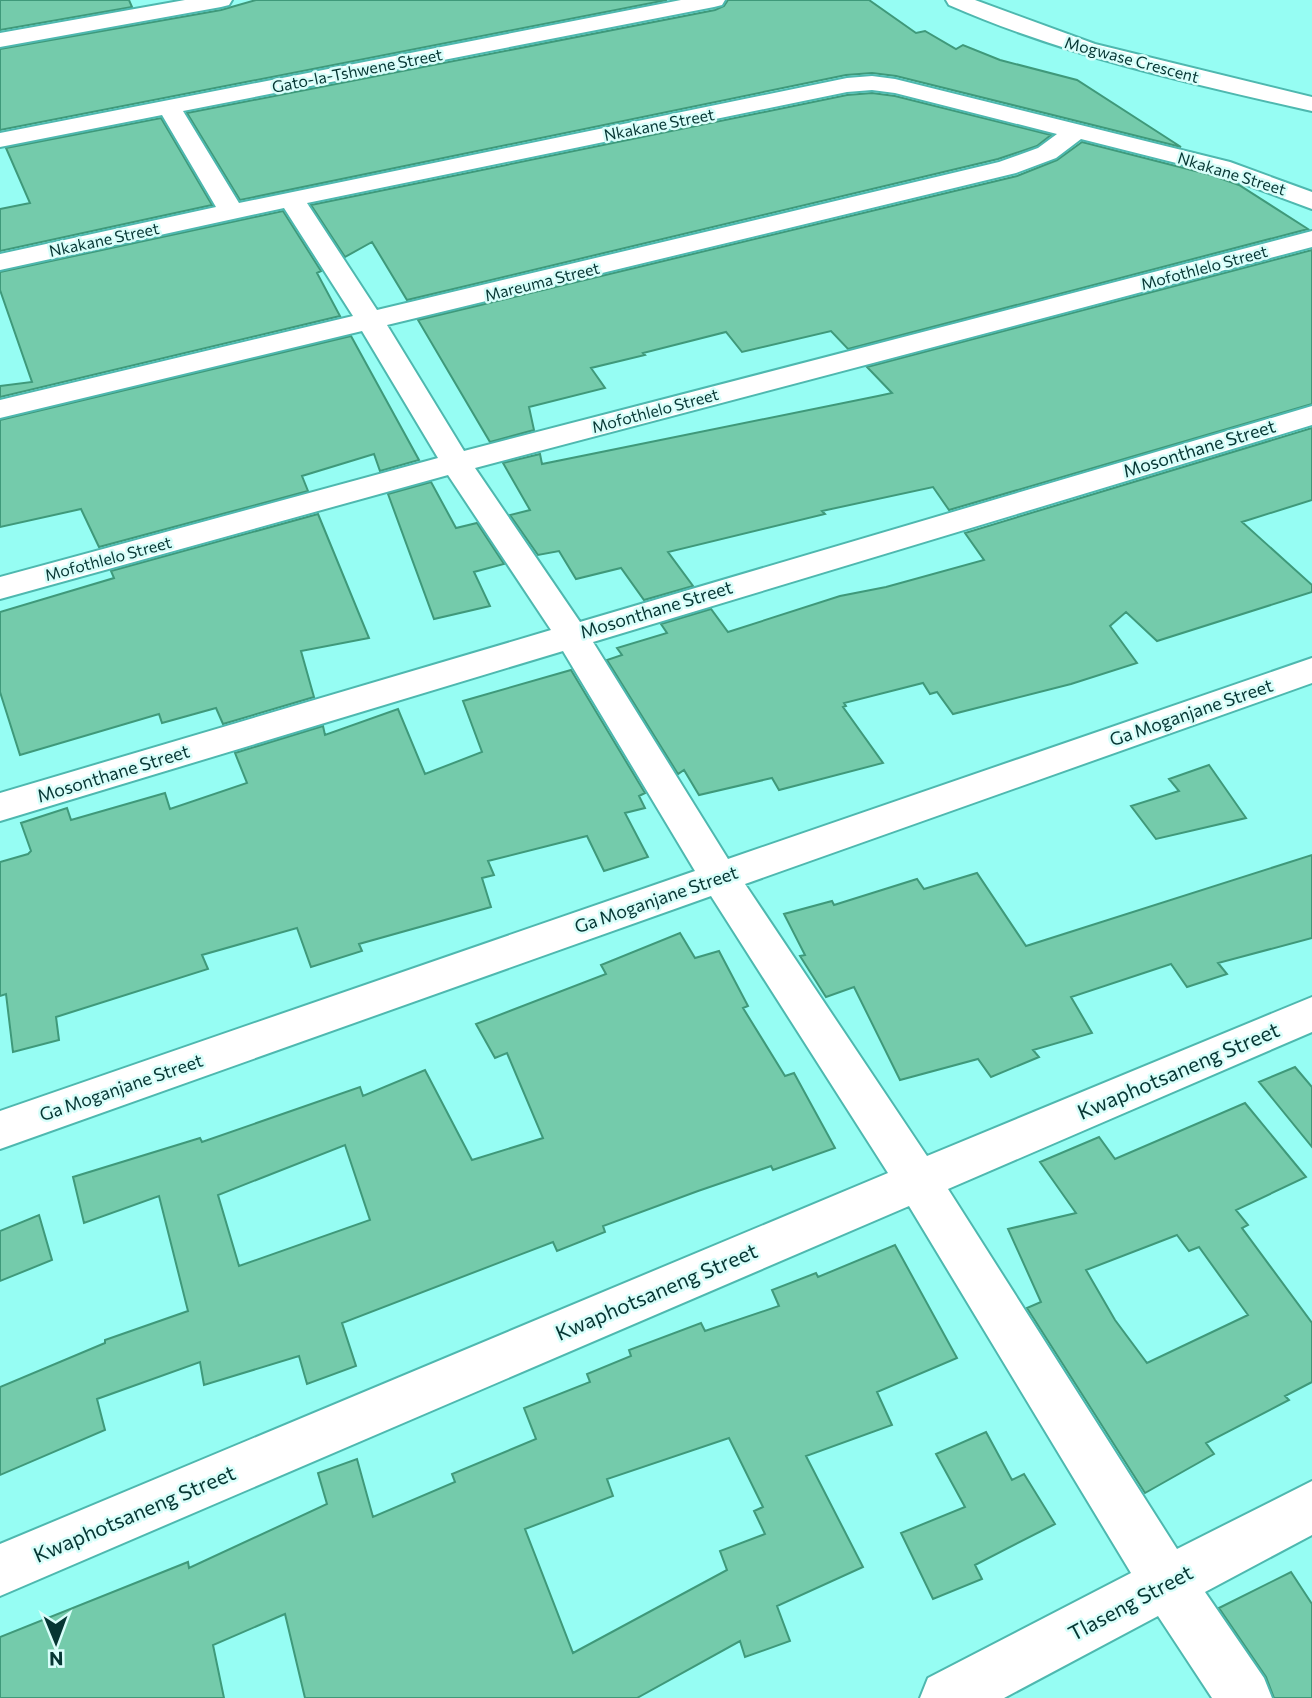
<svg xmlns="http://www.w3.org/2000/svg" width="1312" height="1698" font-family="Commissioner,sans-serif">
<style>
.building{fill:#74cbab;stroke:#3f997a;stroke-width:2;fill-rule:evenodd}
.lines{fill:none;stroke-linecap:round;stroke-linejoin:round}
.minor-casing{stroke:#4eb8af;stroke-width:4}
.minor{fill:#fff;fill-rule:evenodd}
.labels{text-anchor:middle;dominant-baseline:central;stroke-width:5;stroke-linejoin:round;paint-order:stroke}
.far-street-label{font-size:16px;fill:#063633;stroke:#d8fefa}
.street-label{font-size:18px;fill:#063633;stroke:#d8fefa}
.near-street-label{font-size:21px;fill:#063633;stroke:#d8fefa}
</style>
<rect width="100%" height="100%" fill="#96fdf3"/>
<!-- building -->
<path class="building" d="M0,0H129L132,7L0,30Z
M256,0H667L0,130V49L221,10Z
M728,0H869L916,33L925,31L956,49L963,45L1000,60L1077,80L1181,147L896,76L872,73L846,75L240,200L187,113L715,10L724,6Z
M872,93L895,96L1051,135L1037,146L998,159L407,300L372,242L345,257L311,205L847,95Z
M161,118L212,205L0,251V209L30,203L6,148Z
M1082,142L1211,175L1239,185L1308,229L848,349L831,331L742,352L726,332L643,353L645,355L591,368L605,388L529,407L534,430L490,442L418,320L1017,176L1057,160Z
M283,211L321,271L317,273L340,316L0,397V386L32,382L0,290V272Z
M1312,250V404L949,510L933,487L822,511L825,514L668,552L693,586L644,600L621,568L576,579L559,551L538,555L510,515L530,510L503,463L540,454L542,464L878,396L892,393L867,367Z
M351,336L419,460L380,471L374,454L302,476L308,491L99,547L81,509L0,527V420Z
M1312,428V500L1242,522L1312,585V592L1157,641L1126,612L1110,626L1137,663L1071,684L953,714L937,692L930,694L923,683L844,703L846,706L843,707L883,763L779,790L772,778L699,795L684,770L678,774L607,660L622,655L617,648L667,633L661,624L711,609L728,632L840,596L886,587L984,560L965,533Z
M431,482L456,528L477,523L504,564L474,572L490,606L434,619L388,494Z
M318,514L369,638L301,651L314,697L223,724L216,708L162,723L159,714L20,755L0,692V612L114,578L111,571Z
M571,670L645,793L639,796L645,808L625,813L648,857L604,871L587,836L488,861L494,875L482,878L491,907L359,944L362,951L311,967L297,928L202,955L208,969L56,1017L59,1040L13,1052L6,994L0,996V862L28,854L31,851L21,823L67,808L71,820L165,793L170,809L247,783L235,753L323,726L325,735L398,709L425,774L482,752L463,701Z
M1209,765L1246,818L1156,839L1131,806L1179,791L1169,779Z
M1312,855V938L1218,963L1227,974L1187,987L1171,964L1071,997L1092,1033L1033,1050L1039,1057L991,1077L978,1059L900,1080L854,987L826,997L800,956L805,955L784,914L832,901L834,905L917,879L924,889L977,873L1026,946Z
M680,933L695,958L719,951L748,1006L743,1008L785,1076L794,1073L835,1148L773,1170L771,1166L698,1191L603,1226L605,1232L557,1251L553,1242L342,1323L356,1366L307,1384L299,1356L204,1385L200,1362L97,1399L105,1430L0,1475V1387L105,1343V1340L188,1311L159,1196L84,1223L73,1177L200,1138L202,1142L360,1087L363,1096L425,1070L472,1160L543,1138L507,1053L495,1058L476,1024L606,974L601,965ZM345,1145L370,1220L239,1266L218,1195Z
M1295,1067L1312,1087V1147L1259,1082Z
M1245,1103L1306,1177L1236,1210L1248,1225L1242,1228L1312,1323V1382L1285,1396L1289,1400L1206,1443L1214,1454L1145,1493L1027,1308L1041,1302L1008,1229L1076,1213L1040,1162L1099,1137L1115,1159ZM1177,1235L1189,1251L1199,1247L1248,1315L1147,1363L1115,1320L1086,1270Z
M39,1215L52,1260L0,1281V1231Z
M895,1245L957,1358L877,1392L892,1425L806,1456L863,1567L777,1606L790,1641L745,1657L740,1641L637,1698H305L285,1614L213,1645L224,1698H0V1637L188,1562L189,1568L327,1504L318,1473L357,1459L373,1517L455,1482L452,1474L536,1439L524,1408L590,1382L587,1374L631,1356L629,1350L701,1323L705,1331L779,1306L772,1290L816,1273L818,1277ZM729,1438L763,1507L754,1511L765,1534L720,1551L727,1570L573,1653L525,1529L613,1496L607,1479Z
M986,1432L1012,1480L1024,1474L1055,1524L975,1565L982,1579L933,1599L901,1533L965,1507L936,1454Z
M1291,1572L1312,1604V1698H1274L1266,1677L1219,1608Z"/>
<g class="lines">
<!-- minor casing -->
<g class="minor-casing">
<path id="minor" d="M185,0H232L229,5L221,7L0,47V33Z
M681,0H725L722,5L714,7L183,111L239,203L847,78L872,76L895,79L1230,162L1312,192V209L1212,172L1081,139L1056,158L1016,173L387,325L464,451L1312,231V247L475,468L580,622L1312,406V425L593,642L728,859L1312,658V683L745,884L927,1156L1312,997V1032L948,1189L1177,1549L1312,1481V1535L1205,1592L1264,1678L1272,1698H1212L1158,1616L1004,1698H920L928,1678L1131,1573L909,1206L0,1596V1544L888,1173L711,896L0,1149V1111L695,871L563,651L0,821V793L551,630L448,475L0,599V577L438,458L362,331L0,418V400L353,316L284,208L0,270V254L216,207L162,115L0,147V133ZM872,90L895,93L1057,134L1038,148L999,162L377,310L307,203L847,92Z
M946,0H975L1095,44L1312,97V111C1188,83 1066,56 949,5Z"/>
</g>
<!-- minor -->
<use href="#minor" class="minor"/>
</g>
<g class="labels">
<!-- far-street labels -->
<g class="far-street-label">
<text transform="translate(1132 59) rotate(15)">Mogwase Crescent</text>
<text transform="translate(357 70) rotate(-11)">Gato-la-Tshwene Street</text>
<text transform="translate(659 124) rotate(-11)">Nkakane Street</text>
<text transform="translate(1232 173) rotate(17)">Nkakane Street</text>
<text transform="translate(104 239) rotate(-12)">Nkakane Street</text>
<text transform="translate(1204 267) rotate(-15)">Mofothlelo Street</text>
<text transform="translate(542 281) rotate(-14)">Mareuma Street</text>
<text transform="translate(655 410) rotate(-15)">Mofothlelo Street</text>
<text transform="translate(108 558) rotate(-15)">Mofothlelo Street</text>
</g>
<!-- street labels -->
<g class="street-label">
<text transform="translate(1199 448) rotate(-17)">Mosonthane Street</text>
<text transform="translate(656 609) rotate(-17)">Mosonthane Street</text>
<text transform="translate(1191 712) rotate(-19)">Ga Moganjane Street</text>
<text transform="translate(113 773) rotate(-17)">Mosonthane Street</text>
<text transform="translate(656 899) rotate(-19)">Ga Moganjane Street</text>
<text transform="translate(121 1087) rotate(-19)">Ga Moganjane Street</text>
</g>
<!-- near-street labels -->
<g class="near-street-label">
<text transform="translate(1178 1070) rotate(-23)">Kwaphotsaneng Street</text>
<text transform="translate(656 1291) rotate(-23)">Kwaphotsaneng Street</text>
<text transform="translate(134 1513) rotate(-23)">Kwaphotsaneng Street</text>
<text transform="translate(1130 1602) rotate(-28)">Tlaseng Street</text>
</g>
</g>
<!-- north arrow -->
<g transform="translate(56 1642) rotate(179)" stroke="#d8fefa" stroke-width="5" paint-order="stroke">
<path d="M0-5L12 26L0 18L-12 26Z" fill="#063633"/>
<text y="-10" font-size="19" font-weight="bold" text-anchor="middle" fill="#063633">N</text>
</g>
</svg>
